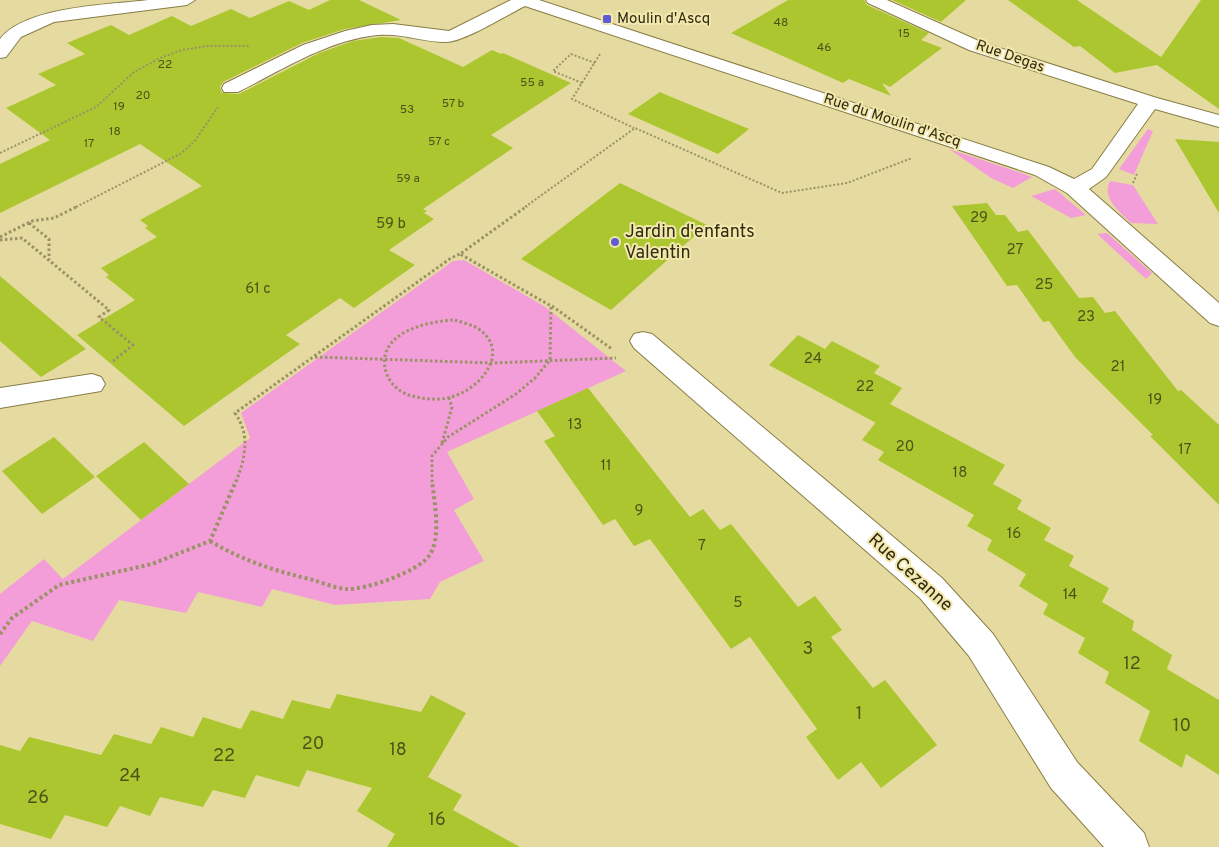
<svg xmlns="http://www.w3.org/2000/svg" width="1219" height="847" font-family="Overpass,sans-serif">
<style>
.green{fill:#f49ed9}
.building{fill:#acc62f}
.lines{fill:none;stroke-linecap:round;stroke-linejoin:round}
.minor-casing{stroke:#877d45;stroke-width:2}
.path-far2{stroke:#9a9266;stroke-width:2;stroke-dasharray:2 2;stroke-linecap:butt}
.path-far1{stroke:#9a9266;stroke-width:3;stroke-dasharray:2.5 2.5;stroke-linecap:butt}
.path{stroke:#9a9266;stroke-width:4;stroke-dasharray:3 3;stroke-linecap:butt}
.minor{fill:#fff;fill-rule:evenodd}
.poi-dot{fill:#5e5cd4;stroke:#f3e8ac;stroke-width:2}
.labels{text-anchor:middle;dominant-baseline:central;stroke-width:4;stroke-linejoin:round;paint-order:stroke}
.far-number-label{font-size:12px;fill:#4e511a}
.far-poi-label{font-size:15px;fill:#2f2a13;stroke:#f3e8ac;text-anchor:start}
.far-street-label{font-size:15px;fill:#2f2a13;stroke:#f3e8ac}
.number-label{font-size:15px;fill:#4e511a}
.poi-label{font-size:18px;fill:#2f2a13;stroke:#f3e8ac;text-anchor:start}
.street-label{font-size:18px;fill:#2f2a13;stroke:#f3e8ac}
.near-number-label{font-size:18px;fill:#4e511a}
</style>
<rect width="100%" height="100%" fill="#e5dba0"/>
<!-- green -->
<path class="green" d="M1148,129L1153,131L1134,175L1119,169Z
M949,149L1022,173L1032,177L1013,188L991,178Z
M1110,181L1133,185L1158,224L1131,223C1120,212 1101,198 1110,181Z
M1055,189L1086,215L1071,218L1031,196Z
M1107,233L1152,273L1146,279L1097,234Z
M464,260L544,306L626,371L447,452L474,499L454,510L484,561L440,582L430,599L335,605L272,589L262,607L198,592L186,613L119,600L93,641L32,621L0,666V594L44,559L63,579L250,438L241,413L453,261Z"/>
<!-- building -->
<path class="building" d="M330,0H359L401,20L345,29L302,43L223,82L220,87L222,93L239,94L319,53L353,41L381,37L399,38L463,67L492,50L501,54L503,53L571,83L491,135L513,148L423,209L427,211L424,213L434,219L389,250L415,265L354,308L340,298L286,335L300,344L184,426L77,335L135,300L106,277L109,275L101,268L157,237L145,228L148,226L140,220L202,186L140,144L0,213V164L50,140L6,108L56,85L38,74L85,54L67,43L111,25L129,35L172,16L191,26L231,9L250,18L289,1L309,10Z
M788,0H864L867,5L929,33L921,40L942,48L890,87L882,83L891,96L849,79L843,83L731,33Z
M892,0H966L941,22Z
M1008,0H1077L1161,57L1201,0H1219V109L1157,65L1115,73L1080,46L1074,47Z
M660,92L669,96L749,129L718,154L628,114Z
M1175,139L1219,142V213Z
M620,183L707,225L611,310L521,259Z
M987,203L996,215H1005L1018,232L1028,230L1079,298L1093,297L1105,313L1115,311L1178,391L1181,390L1219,425V505L1150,436L1153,435L1075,357L1049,321L1043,322L1017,285L1007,286L952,206Z
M0,276L86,349L41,377L0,341Z
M798,335L825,349L832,341L880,366L874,373L902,388L876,423L769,365Z
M588,388L690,517L703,509L720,530L731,524L798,607L815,596L842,630L831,637L873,688L885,680L937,745L881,788L861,762L838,780L806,737L817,729L750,637L731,649L650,539L634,546L615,519L603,525L544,441L555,436L537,411Z
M890,404L1005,465L993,484L1022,500L1017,509L1051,528L1044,540L1074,556L1069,566L1109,588L1102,602L1134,621L1132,630L1172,655L1167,669L1219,700V775L1186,754L1182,768L1139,741L1150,711L1105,683L1109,672L1078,653L1085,638L1043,614L1048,604L1019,586L1026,574L987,550L992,540L967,526L974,515L878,460L884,452L862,440Z
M54,437L95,477L42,514L2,471Z
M144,442L189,484L141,520L96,476Z
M337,694L421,712L431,695L466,713L428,777L462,795L453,810L520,847H387L395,834L357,811L372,788L307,770L299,787L256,775L245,798L213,790L203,807L160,797L150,816L120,806L107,827L65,815L51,839L0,824V745L20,751L29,737L101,755L114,734L151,744L161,727L193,737L203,717L241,729L251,710L283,719L292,700L330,709Z"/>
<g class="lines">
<!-- minor casing -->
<g class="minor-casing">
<path id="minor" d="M148,0H195L187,5L54,22L21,37L6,57L0,58V39C26,6 108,5 148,0Z
M511,0H539L1049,167L1074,179L1092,169L1138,104L969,50L868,3L866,0H887L981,42L1157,98L1219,115V127L1155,109L1106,177L1089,189L1219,303V326L1210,323L1067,193L1035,175L525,6C507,15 464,42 446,42C419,42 399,31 370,36C323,43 280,71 238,92H224L222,88L224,84L303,45L345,31L372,25L393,24L449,31Z
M643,332L652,334L942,578L993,634L1077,762L1144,833L1149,847H1104L1051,788L969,656L920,598L634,348L630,341L634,334Z
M92,374L101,377L105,384L101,391L0,408V388Z"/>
</g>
<!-- path-far2 -->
<path class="path-far2" d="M600,54L572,99L634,128
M582,83L553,71L571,54L595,63
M0,153L96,107L134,72L160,58L182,50L208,46H250
M1133,183L1137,174
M76,207L180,154L194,142L218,107
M525,207L635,128L782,193L847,183L912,158"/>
<!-- path-far1 -->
<path class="path-far1" d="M29,223L49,239V260
M0,237L32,221L54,218L78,206
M0,240L22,238L109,310L99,317L133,345L113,361
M552,306L612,349
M455,320C463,323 474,325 480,330C511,353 479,390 451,397C437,401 420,399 406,394C397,390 389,382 386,372C375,333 427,321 455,320Z
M315,357L493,363L616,358
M442,443L452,407L449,398
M236,482C245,458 251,436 235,413L451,258L460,254
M432,482V456L448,437L516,394L535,378L550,360L551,306L460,254L527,206"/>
<!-- path -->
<path class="path" d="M210,541C243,561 276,571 313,580C323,583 335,588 346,589C366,590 417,572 429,556C442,538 434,501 432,481
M0,634L12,618L59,585L152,564L210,541L236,481"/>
<!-- minor -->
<use href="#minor" class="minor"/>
</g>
<!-- markers -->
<g class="poi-dot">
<rect x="602" y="14" width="10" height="10" rx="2.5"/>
<circle cx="615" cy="242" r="5"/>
</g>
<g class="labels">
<!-- far-number labels -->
<g class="far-number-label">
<text x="781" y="23">48</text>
<text x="904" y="34">15</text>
<text x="824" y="48">46</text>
<text x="165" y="65">22</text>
<text x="532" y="83">55 a</text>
<text x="143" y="96">20</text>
<text x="453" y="104">57 b</text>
<text x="119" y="107">19</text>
<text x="407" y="110">53</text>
<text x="115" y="132">18</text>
<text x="439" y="142">57 c</text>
<text x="89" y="144">17</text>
<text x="408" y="179">59 a</text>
</g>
<!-- far-poi labels -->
<g class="far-poi-label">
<text x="617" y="19">Moulin d'Ascq</text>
</g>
<!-- far-street labels -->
<g class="far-street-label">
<text transform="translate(1010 57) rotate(19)">Rue Degas</text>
<text transform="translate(892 121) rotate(18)">Rue du Moulin d'Ascq</text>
</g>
<!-- number labels -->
<g class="number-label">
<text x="979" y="218">29</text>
<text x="391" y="224">59 b</text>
<text x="1015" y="250">27</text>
<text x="1044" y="285">25</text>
<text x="258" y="289">61 c</text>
<text x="1086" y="317">23</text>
<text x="813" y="359">24</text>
<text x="1118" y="367">21</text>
<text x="865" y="387">22</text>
<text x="1155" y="400">19</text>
<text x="575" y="425">13</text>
<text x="905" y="447">20</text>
<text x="1185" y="450">17</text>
<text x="606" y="466">11</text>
<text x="960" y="473">18</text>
<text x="639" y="511">9</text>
<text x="1014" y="534">16</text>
<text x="702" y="546">7</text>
<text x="1070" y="595">14</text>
<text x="738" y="603">5</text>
</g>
<!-- poi labels -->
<g class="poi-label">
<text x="625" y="232">Jardin d'enfants<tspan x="625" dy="21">Valentin</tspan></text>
</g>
<!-- street labels -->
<g class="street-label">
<text transform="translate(910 573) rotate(42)">Rue Cezanne</text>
</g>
<!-- near-number labels -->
<g class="near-number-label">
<text x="808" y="649">3</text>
<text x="1132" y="664">12</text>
<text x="859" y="714">1</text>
<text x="1182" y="726">10</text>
<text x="313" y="744">20</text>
<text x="398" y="750">18</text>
<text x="224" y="756">22</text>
<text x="130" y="776">24</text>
<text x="38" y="798">26</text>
<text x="437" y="820">16</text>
</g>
</g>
</svg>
